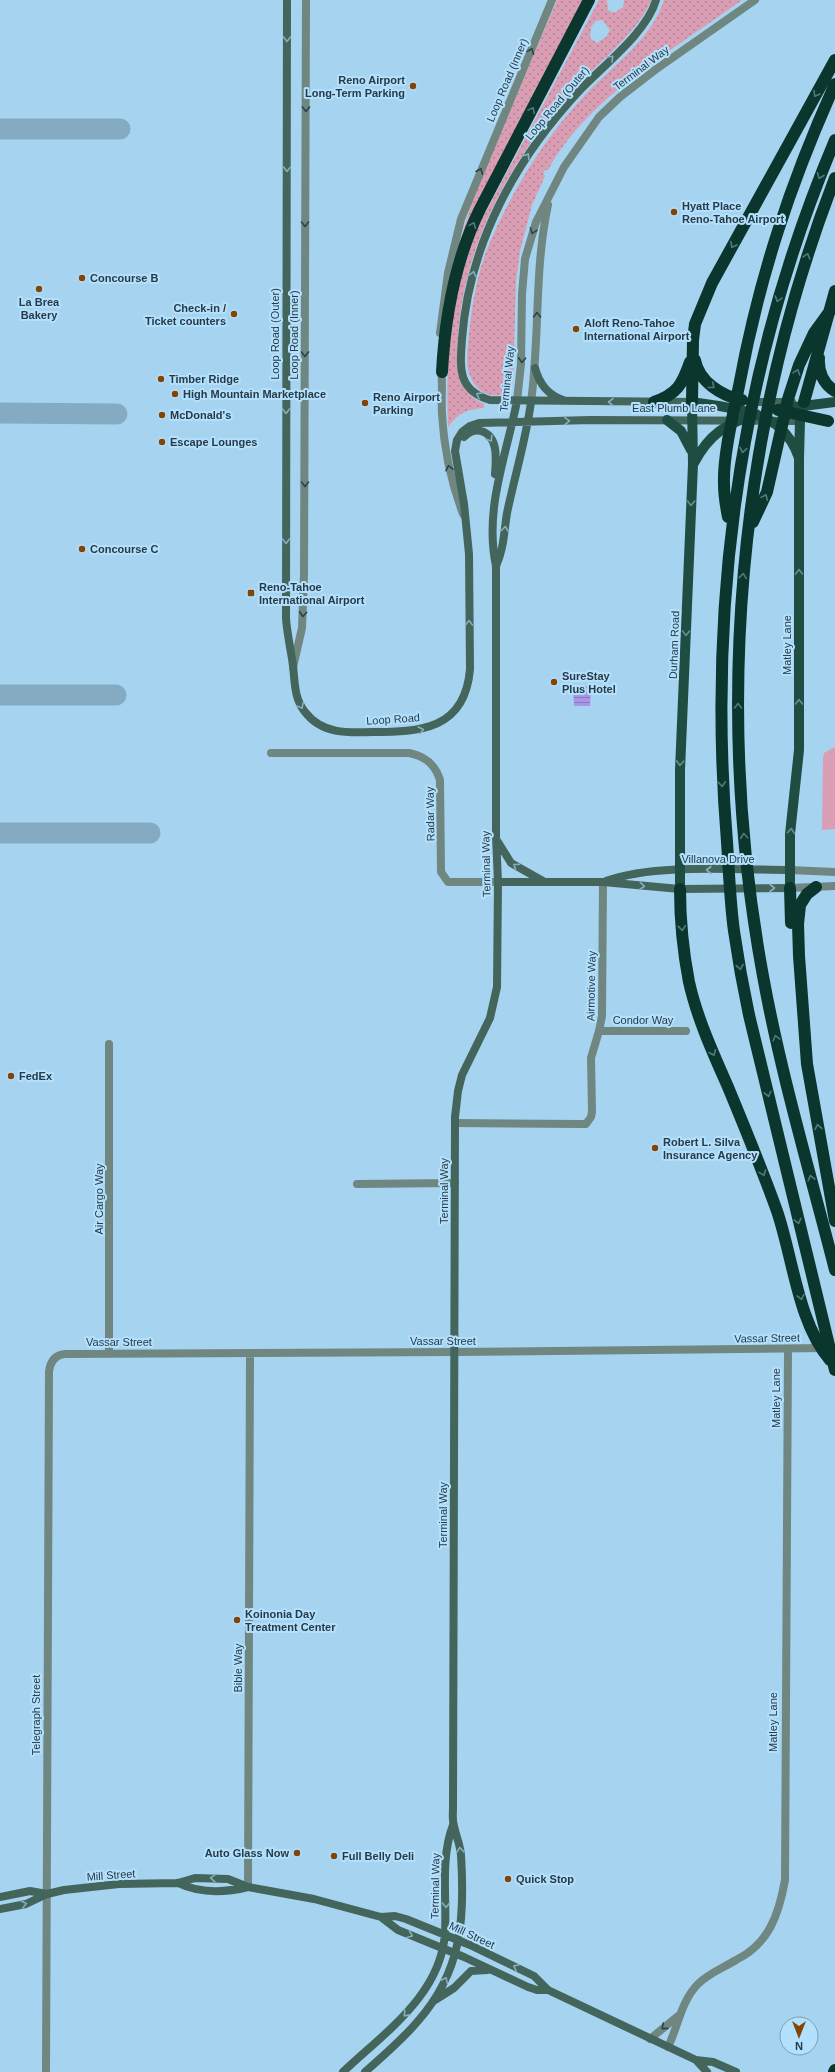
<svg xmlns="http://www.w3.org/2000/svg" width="835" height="2072" font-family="Arial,sans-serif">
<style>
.green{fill:url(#green-dots);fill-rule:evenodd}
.pitch{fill:#da9eb4}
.water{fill:url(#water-rules)}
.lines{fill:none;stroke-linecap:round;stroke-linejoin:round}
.taxiway{stroke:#84abc2;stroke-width:21}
.minor{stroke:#708680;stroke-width:8}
.tertiary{stroke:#708680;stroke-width:8}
.secondary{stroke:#43655b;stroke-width:8}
.primary{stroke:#204d42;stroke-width:10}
.motorway{stroke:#0b362d;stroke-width:12}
.oneway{stroke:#86afbc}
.oneway2{stroke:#2f424c}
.oneway3{stroke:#4e7a80}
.oneway4{stroke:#629096}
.poi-dot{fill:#834408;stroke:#b3e1fd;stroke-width:1.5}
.labels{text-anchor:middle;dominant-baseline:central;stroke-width:4;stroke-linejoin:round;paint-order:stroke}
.street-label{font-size:11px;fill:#283a46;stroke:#b3e1fd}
.poi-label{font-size:11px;font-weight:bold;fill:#283a46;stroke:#b3e1fd;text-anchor:start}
</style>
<defs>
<pattern id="green-dots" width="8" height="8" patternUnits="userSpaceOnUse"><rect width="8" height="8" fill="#da9eb4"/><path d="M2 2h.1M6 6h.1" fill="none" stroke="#b18294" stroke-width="1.8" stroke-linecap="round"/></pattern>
<pattern id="water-rules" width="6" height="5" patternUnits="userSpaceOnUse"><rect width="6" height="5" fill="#ab95e6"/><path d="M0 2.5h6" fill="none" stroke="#8b7bbc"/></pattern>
</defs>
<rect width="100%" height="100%" fill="#a6d4f0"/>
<!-- green -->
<path class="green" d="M557,0H586L454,262L473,198Z
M599,0H607L608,10L614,13L623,7L624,0H651C640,30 600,61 578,85C514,153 464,241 458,337C456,365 454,390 484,404V408C467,409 459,413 448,427C445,352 451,288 482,219ZM602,20L610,30L606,37L597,43L590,38L591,27L596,21Z
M664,0H742C675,49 588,97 548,170H545L543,174L545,176L532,205L520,251L516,282L513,382L509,389L501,395C479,398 468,380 467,361C469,323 475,274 491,240C514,187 546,136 586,94C613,66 653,37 664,0Z"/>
<!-- pitch -->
<path class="pitch" d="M835,747V829L822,830L823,758L824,753Z"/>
<!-- water -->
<path class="water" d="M573,686H591L590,706H574Z"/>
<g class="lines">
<!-- taxiway -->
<path class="taxiway" d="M0,129H120
M0,413L117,414
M0,695H116
M0,833H150"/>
<!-- minor -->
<path class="minor" d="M271,753H409C425,756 435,764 440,780L441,872L448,882H498
M599,1031H686
M109,1044V1353
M455,1123L581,1124H586L591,1117L592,1112L591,1058L599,1031L602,1016L603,882
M357,1184L455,1183
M248,1887L250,1353
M650,2039L678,2016
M668,2047C678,2027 681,2001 698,1984C709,1973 723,1968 736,1960C769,1944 779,1914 785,1880L788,1349
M46,2072L49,1372C50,1362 55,1355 65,1354L455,1352"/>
<!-- tertiary -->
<path class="tertiary" d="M440,333L448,273L461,219L552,0
M441,368C443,383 441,399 442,414C444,449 451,482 463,514
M517,401L521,364L522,294L525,259L536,222L564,167L599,117L620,97L655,70L755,0
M531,402C540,336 534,270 548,205
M293,667L302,628L304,574L306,0
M790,870L835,872
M790,888L835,886
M455,1352L824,1348"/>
<!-- secondary -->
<path class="secondary" d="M287,0L286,618C287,634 291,650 293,666C295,683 294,698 305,712C322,734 347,733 372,732C420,732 465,730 470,669L469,554L464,504L455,451L457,440L462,432L470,426L479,423L590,420L800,421
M656,0C647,32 604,65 581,89C516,158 469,243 462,339C460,367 457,390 490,400L696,402
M535,368C539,383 548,395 563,400
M750,402H792
M464,437C469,432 474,429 481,431C499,436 496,460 495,474
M496,566C504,549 504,531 507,513C515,475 526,439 531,402
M498,842L511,863L543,881
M606,881C655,863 737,870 790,870
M498,882H603L680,889L790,888
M178,1883C201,1894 224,1893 248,1887
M0,1897L30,1891L47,1894
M0,1909L26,1904L47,1894L64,1890L119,1884L178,1883L195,1878L228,1879L248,1887L314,1899L381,1917L395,1916L406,1919L470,1945L534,1976L548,1990L696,2060L713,2062L736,2072
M381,1917L398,1930L464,1957L528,1987L537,1990H548
M435,2000L454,1988L471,1971L487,1970
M696,2060L707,2072
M343,2072C384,2033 441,1995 445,1933C447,1898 440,1859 453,1825
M365,2072C383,2056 402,2040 418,2021C462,1971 465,1919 461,1855C460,1844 456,1836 454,1826C452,1820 453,1813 453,1808L455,1117L458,1091L462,1075L490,1018L497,987L498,882L496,836V566C484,509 506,457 517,401"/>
<!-- primary -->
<path class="primary" d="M779,409L835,402
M667,420L681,431L691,450
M694,463C709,434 726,424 756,414
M790,888V834L799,750V458L800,421L804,402
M680,889V770L693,464L692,402C715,405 762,411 779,427C788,435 795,446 799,458"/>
<!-- motorway -->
<path class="motorway" d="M835,140C740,365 707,599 727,842C729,871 730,902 734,931C738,959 743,987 749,1015L835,1370
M835,178C737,431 714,710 763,976C781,1075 810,1172 835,1270
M819,358C818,371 823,384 835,391
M695,360C699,382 722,396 742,400
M442,372C445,315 455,260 480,209L589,0
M654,402C677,394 682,385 690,362
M692,402L693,340L695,324L712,283L835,60
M804,402L835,291
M778,410L828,421
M728,517C726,507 724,495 724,484C723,456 733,415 739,386C759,278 790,184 835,84
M753,522L767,492L788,399L799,365L814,333L835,304
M816,887L807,894L800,905L798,924L799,956L807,1064L835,1221
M790,888L791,923
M680,889C680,920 683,951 689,982C697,1018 713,1053 728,1087C745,1128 762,1169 777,1211C793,1258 798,1323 830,1360
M834,2072L835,2070"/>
</g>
<!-- one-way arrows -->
<defs><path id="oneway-chevron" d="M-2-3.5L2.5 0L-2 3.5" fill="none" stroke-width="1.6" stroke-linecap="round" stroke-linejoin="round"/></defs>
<g class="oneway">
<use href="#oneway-chevron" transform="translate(287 39) rotate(90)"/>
<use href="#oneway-chevron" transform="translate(611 58) rotate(-45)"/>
<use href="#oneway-chevron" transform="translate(527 156) rotate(-56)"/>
<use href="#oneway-chevron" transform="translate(287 169) rotate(90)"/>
<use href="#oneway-chevron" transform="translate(473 274) rotate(-76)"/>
<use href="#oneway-chevron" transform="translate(479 395) rotate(-151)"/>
<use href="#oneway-chevron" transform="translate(611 402) rotate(-180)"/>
<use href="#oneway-chevron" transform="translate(286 411) rotate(90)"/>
<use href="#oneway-chevron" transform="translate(567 421) rotate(-1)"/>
<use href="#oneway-chevron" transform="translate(490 439) rotate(56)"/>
<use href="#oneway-chevron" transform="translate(505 529) rotate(-83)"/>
<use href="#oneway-chevron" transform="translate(286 541) rotate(90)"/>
<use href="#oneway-chevron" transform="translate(469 623) rotate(-90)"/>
<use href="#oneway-chevron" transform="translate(301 706) rotate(61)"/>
<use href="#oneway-chevron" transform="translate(421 730) rotate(-14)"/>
<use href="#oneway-chevron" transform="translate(516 866) rotate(-145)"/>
<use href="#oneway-chevron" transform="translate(709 870) rotate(180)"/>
<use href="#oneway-chevron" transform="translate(642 886) rotate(5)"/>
<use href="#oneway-chevron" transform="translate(772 888)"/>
<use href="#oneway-chevron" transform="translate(460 1850) rotate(-96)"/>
<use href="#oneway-chevron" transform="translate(213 1878) rotate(-176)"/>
<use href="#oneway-chevron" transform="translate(24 1904) rotate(-14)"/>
<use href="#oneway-chevron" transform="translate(446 1905) rotate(91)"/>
<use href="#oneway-chevron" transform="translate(410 1935) rotate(22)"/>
<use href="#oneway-chevron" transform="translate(516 1967) rotate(-154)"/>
<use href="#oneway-chevron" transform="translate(445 1980) rotate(-65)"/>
<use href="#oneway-chevron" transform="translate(406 2014) rotate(132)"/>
</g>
<g class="oneway2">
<use href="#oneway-chevron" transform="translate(531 51) rotate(-67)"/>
<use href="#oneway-chevron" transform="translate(306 109) rotate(90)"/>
<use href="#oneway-chevron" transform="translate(480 171) rotate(-67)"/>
<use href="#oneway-chevron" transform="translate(305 224) rotate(90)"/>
<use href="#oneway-chevron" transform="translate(533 231) rotate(111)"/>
<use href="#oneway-chevron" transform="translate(537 315) rotate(-90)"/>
<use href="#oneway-chevron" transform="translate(305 354) rotate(90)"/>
<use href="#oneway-chevron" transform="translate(522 360) rotate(93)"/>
<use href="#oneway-chevron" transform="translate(449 468) rotate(-102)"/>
<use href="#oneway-chevron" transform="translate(305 484) rotate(90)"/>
<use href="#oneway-chevron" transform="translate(303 614) rotate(94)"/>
<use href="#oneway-chevron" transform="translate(664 2027) rotate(140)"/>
</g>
<g class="oneway3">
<use href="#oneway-chevron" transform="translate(816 94) rotate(120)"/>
<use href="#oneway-chevron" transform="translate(532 110) rotate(-62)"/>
<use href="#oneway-chevron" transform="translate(820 176) rotate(112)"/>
<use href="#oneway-chevron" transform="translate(473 225) rotate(-66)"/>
<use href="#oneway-chevron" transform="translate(733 245) rotate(119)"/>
<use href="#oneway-chevron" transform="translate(807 256) rotate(-72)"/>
<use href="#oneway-chevron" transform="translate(778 299) rotate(107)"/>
<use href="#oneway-chevron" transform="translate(797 372) rotate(-72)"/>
<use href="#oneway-chevron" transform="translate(712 386) rotate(39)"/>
<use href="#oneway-chevron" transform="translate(743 450) rotate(100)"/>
<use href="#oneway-chevron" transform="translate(765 497) rotate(-66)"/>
<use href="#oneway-chevron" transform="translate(743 576) rotate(-84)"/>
<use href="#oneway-chevron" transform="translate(738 706) rotate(-90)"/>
<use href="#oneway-chevron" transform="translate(722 784) rotate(87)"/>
<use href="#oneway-chevron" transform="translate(744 836) rotate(-95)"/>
<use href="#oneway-chevron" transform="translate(682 928) rotate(85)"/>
<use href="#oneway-chevron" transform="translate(740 967) rotate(80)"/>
<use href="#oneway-chevron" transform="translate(776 1038) rotate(-104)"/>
<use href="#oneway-chevron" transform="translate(713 1053) rotate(67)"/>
<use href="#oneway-chevron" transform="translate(768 1094) rotate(76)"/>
<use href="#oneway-chevron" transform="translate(818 1127) rotate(-100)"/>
<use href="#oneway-chevron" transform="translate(763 1173) rotate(69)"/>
<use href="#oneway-chevron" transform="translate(811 1178) rotate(-104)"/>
<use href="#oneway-chevron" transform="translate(798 1221) rotate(76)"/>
<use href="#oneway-chevron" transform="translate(801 1297) rotate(76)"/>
</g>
<g class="oneway4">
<use href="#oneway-chevron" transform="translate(691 503) rotate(92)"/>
<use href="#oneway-chevron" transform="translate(799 572) rotate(-90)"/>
<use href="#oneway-chevron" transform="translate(686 633) rotate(92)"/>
<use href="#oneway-chevron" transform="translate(799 702) rotate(-90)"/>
<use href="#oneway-chevron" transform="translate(680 763) rotate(93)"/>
<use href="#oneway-chevron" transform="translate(791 831) rotate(-86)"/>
</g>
<!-- markers -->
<g class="poi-dot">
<circle cx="413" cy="86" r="4"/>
<circle cx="674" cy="212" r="4"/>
<circle cx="82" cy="278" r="4"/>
<circle cx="39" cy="289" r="4"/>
<circle cx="234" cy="314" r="4"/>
<circle cx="576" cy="329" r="4"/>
<circle cx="161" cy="379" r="4"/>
<circle cx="175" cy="394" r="4"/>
<circle cx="365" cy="403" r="4"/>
<circle cx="162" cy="415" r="4"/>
<circle cx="162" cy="442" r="4"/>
<circle cx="82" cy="549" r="4"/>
<rect x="247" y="589" width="8" height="8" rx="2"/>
<circle cx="554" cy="682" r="4"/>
<circle cx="11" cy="1076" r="4"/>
<circle cx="655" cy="1148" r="4"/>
<circle cx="237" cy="1620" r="4"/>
<circle cx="297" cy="1853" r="4"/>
<circle cx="334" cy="1856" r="4"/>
<circle cx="508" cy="1879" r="4"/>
</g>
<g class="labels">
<!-- street labels -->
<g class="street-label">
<text transform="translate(641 68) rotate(-37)">Terminal Way</text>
<text transform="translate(507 80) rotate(-67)">Loop Road (Inner)</text>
<text transform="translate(557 103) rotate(-50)">Loop Road (Outer)</text>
<text transform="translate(275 334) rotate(-90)">Loop Road (Outer)</text>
<text transform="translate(294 335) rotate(-90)">Loop Road (Inner)</text>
<text transform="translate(507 379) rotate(-84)">Terminal Way</text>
<text x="674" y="408">East Plumb Lane</text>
<text transform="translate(674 645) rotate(-88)">Durham Road</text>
<text transform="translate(787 645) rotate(-90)">Matley Lane</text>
<text transform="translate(393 719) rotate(-4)">Loop Road</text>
<text transform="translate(430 814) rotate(-91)">Radar Way</text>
<text x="718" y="859">Villanova Drive</text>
<text transform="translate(486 864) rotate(-91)">Terminal Way</text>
<text transform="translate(591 986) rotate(-89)">Airmotive Way</text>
<text x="643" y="1020">Condor Way</text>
<text transform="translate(444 1191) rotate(-90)">Terminal Way</text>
<text transform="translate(99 1199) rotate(-90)">Air Cargo Way</text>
<text transform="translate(767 1338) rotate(-1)">Vassar Street</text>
<text x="443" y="1341">Vassar Street</text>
<text x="119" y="1342">Vassar Street</text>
<text transform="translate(776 1398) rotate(-90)">Matley Lane</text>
<text transform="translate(443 1515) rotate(-90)">Terminal Way</text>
<text transform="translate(238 1668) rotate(-90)">Bible Way</text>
<text transform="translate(36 1715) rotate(-90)">Telegraph Street</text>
<text transform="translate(773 1722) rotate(-90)">Matley Lane</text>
<text transform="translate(111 1875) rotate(-4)">Mill Street</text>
<text transform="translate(435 1886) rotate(-89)">Terminal Way</text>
<text transform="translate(472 1935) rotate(25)">Mill Street</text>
</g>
<!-- poi labels -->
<g class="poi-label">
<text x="405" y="80" text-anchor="end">Reno Airport<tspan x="405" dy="13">Long-Term Parking</tspan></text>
<text x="682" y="206">Hyatt Place<tspan x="682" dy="13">Reno-Tahoe Airport</tspan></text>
<text x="90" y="278">Concourse B</text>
<text x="39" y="302" text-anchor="middle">La Brea<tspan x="39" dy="13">Bakery</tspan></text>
<text x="226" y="308" text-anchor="end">Check-in /<tspan x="226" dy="13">Ticket counters</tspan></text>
<text x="584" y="323">Aloft Reno-Tahoe<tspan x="584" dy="13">International Airport</tspan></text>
<text x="169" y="379">Timber Ridge</text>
<text x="183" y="394">High Mountain Marketplace</text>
<text x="373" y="397">Reno Airport<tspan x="373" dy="13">Parking</tspan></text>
<text x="170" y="415">McDonald's</text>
<text x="170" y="442">Escape Lounges</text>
<text x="90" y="549">Concourse C</text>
<text x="259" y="587">Reno-Tahoe<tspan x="259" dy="13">International Airport</tspan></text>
<text x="562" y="676">SureStay<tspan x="562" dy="13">Plus Hotel</tspan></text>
<text x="19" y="1076">FedEx</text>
<text x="663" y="1142">Robert L. Silva<tspan x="663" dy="13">Insurance Agency</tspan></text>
<text x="245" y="1614">Koinonia Day<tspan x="245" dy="13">Treatment Center</tspan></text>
<text x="289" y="1853" text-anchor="end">Auto Glass Now</text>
<text x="342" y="1856">Full Belly Deli</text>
<text x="516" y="1879">Quick Stop</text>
</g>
</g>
<!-- north arrow -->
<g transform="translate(799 2036) rotate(180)"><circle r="19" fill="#b3e1fd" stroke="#7b9eb4"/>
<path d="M0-3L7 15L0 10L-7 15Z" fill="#834408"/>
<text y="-6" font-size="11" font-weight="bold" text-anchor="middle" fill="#283a46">N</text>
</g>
</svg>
